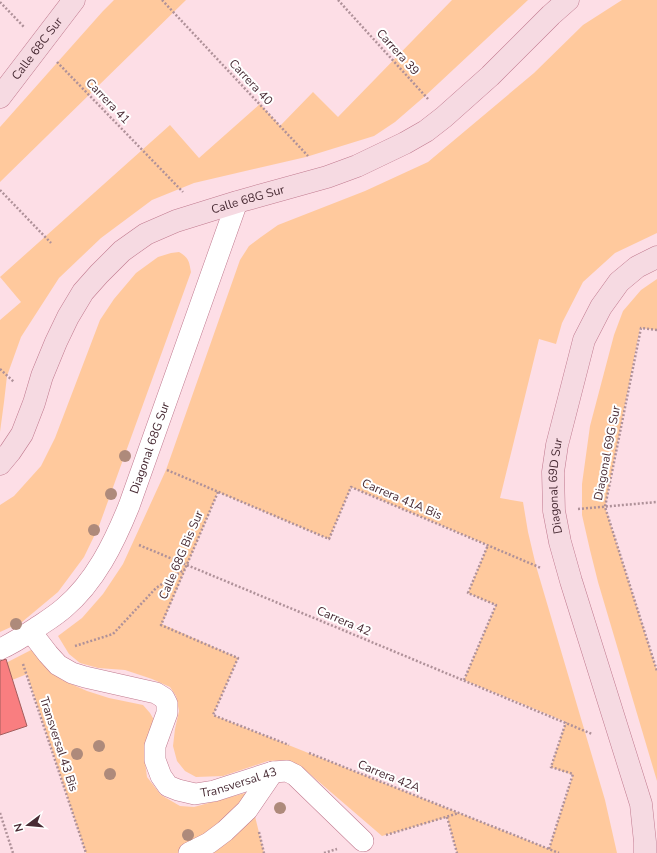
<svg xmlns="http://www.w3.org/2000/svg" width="657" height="853" font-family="'Nunito Sans',sans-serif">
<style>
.green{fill:#ffc99d;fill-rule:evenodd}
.building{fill:#f97e80;stroke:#a35d5d}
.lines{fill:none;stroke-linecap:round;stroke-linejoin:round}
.street-casing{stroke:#c07a8f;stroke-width:22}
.secondary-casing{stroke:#c07a8f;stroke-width:23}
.path{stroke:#af9199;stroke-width:2.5;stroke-dasharray:2 2;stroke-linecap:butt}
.street{stroke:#fff;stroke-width:21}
.secondary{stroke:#f6dae2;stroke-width:22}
.tree{fill:#ae8a7b}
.labels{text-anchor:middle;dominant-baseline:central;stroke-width:4;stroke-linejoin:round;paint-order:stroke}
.street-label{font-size:12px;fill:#482b34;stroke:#fff}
</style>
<rect width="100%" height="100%" fill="#fddee6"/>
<!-- green -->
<path class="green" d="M114,0H186L0,182V127L103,11Z
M452,0H528L425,96L395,122L374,136L306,157L194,183L152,200L101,238L59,278L21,337L7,376L4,402L0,432V320L21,302L0,277L170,125L199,158L260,104L280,126L313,92L338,117Z
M622,0H657V233L615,253L583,282L562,323L556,344L539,339L500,498L523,502L528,532L536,566L605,800L617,853H457L447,817L382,836L304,769L288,760L268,761L223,776L196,777L185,771L177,761L173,746L175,729L179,711L176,696L170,687L152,679L125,670L98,668L80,663L69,654L58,636L82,618L103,594L123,564L166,470L240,260L249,246L261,237L278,225L365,191L428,162L534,73L583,25ZM351,487L488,545L468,593L496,605L464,680L566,722L551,767L573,775L549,849L213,715L238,658L162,624L218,492L329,539Z
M179,252C189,258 189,261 191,272L99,526L84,557L58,592L22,622L0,632V505L14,496L41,466L55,438L100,320L114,299L136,273L158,257L171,253Z
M657,279V330L640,328L605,507L657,671V781L598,582L590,550L582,515V484L590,426L614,335L623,311L641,290Z
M33,649L46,667L62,680L87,691L109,698L143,705L150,713L154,720L145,746V762L147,777L161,795L180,806L194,807L249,792L264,853H86L27,674L0,685V666Z"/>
<!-- building -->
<path class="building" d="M6,659L27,726L0,735V661Z"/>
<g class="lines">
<!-- street casing -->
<g class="street-casing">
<g id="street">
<path id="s1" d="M31,632L48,654L58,665L72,673L85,677L156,693L164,698L167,704V713L155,746V760L161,776L168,786L178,790L195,794L214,791L273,772L287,771L295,775L363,841"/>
<path id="s2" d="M0,649C14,643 27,634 39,626C48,620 56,615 64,608C95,582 114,543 129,506L237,202"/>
<path d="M189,853L209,843L225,831L247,810L273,772"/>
</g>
</g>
<!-- secondary casing -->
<g class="secondary-casing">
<g id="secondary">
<path id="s3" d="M0,97L74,0"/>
<path id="s4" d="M0,464L10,452L22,434L34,403L42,376L56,342L68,317L83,292L99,274L122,251L146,234L176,221L237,202L327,177L357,166L405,143L426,131L444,117L490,76L551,15L568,0"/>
<path id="s5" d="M645,853V842L641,804L571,581L560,542L554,511L553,472L557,445L584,340L601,307L619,282L637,267L657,257"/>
</g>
</g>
<!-- path -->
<path class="path" d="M162,0L308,156
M338,0L428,99
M0,2L24,27
M57,62L183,192
M0,190L51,243
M657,330L641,328L605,507L657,671
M0,369L14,382
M167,470L329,539L351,487L541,568
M218,492L161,625L238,658L213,715L289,745
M578,509L657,502
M139,545L592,734
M75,646L113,634L156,588L185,569
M23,664L86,853
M464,680L496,605L468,593L488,545
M309,753L559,853
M0,813L13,853
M447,817L457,853
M259,832L264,853
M386,835L459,813
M549,849L573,774L551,767L566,722
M324,853L337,849"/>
<!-- street -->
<use href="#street" class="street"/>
<!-- secondary -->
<use href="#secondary" class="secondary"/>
</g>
<!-- trees -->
<g class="tree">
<circle cx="125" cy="456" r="6"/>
<circle cx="111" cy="494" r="6"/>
<circle cx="94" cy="530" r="6"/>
<circle cx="16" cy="624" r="6"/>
<circle cx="99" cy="746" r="6"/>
<circle cx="77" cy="754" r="6"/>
<circle cx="110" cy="774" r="6"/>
<circle cx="280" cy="808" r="6"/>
<circle cx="188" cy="835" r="6"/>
</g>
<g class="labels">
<!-- street labels -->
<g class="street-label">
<text stroke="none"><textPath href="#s3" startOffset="61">Calle 68C Sur</textPath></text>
<text transform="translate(398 52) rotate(48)">Carrera 39</text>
<text transform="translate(251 82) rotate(47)">Carrera 40</text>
<text transform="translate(108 101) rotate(46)">Carrera 41</text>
<text stroke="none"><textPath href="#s4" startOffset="386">Calle 68G Sur</textPath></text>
<text stroke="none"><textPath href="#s2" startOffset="260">Diagonal 68G Sur</textPath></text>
<text transform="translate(607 453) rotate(-79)">Diagonal 69G Sur</text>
<text stroke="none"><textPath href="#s5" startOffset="380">Diagonal 69D Sur</textPath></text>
<text transform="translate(402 499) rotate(23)">Carrera 41A Bis</text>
<text transform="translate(181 555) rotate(-67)">Calle 68G Bis Sur</text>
<text transform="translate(344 621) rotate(23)">Carrera 42</text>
<text transform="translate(59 744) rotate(72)">Transversal 43 Bis</text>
<text transform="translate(389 776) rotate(22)">Carrera 42A</text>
<text stroke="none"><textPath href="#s1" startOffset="322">Transversal 43</textPath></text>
</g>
</g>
<!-- north arrow -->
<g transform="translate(28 825) rotate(254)" stroke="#ffffff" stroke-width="3" paint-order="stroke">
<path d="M0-3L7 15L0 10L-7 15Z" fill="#482b34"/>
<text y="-6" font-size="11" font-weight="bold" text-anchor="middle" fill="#482b34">N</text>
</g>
</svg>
